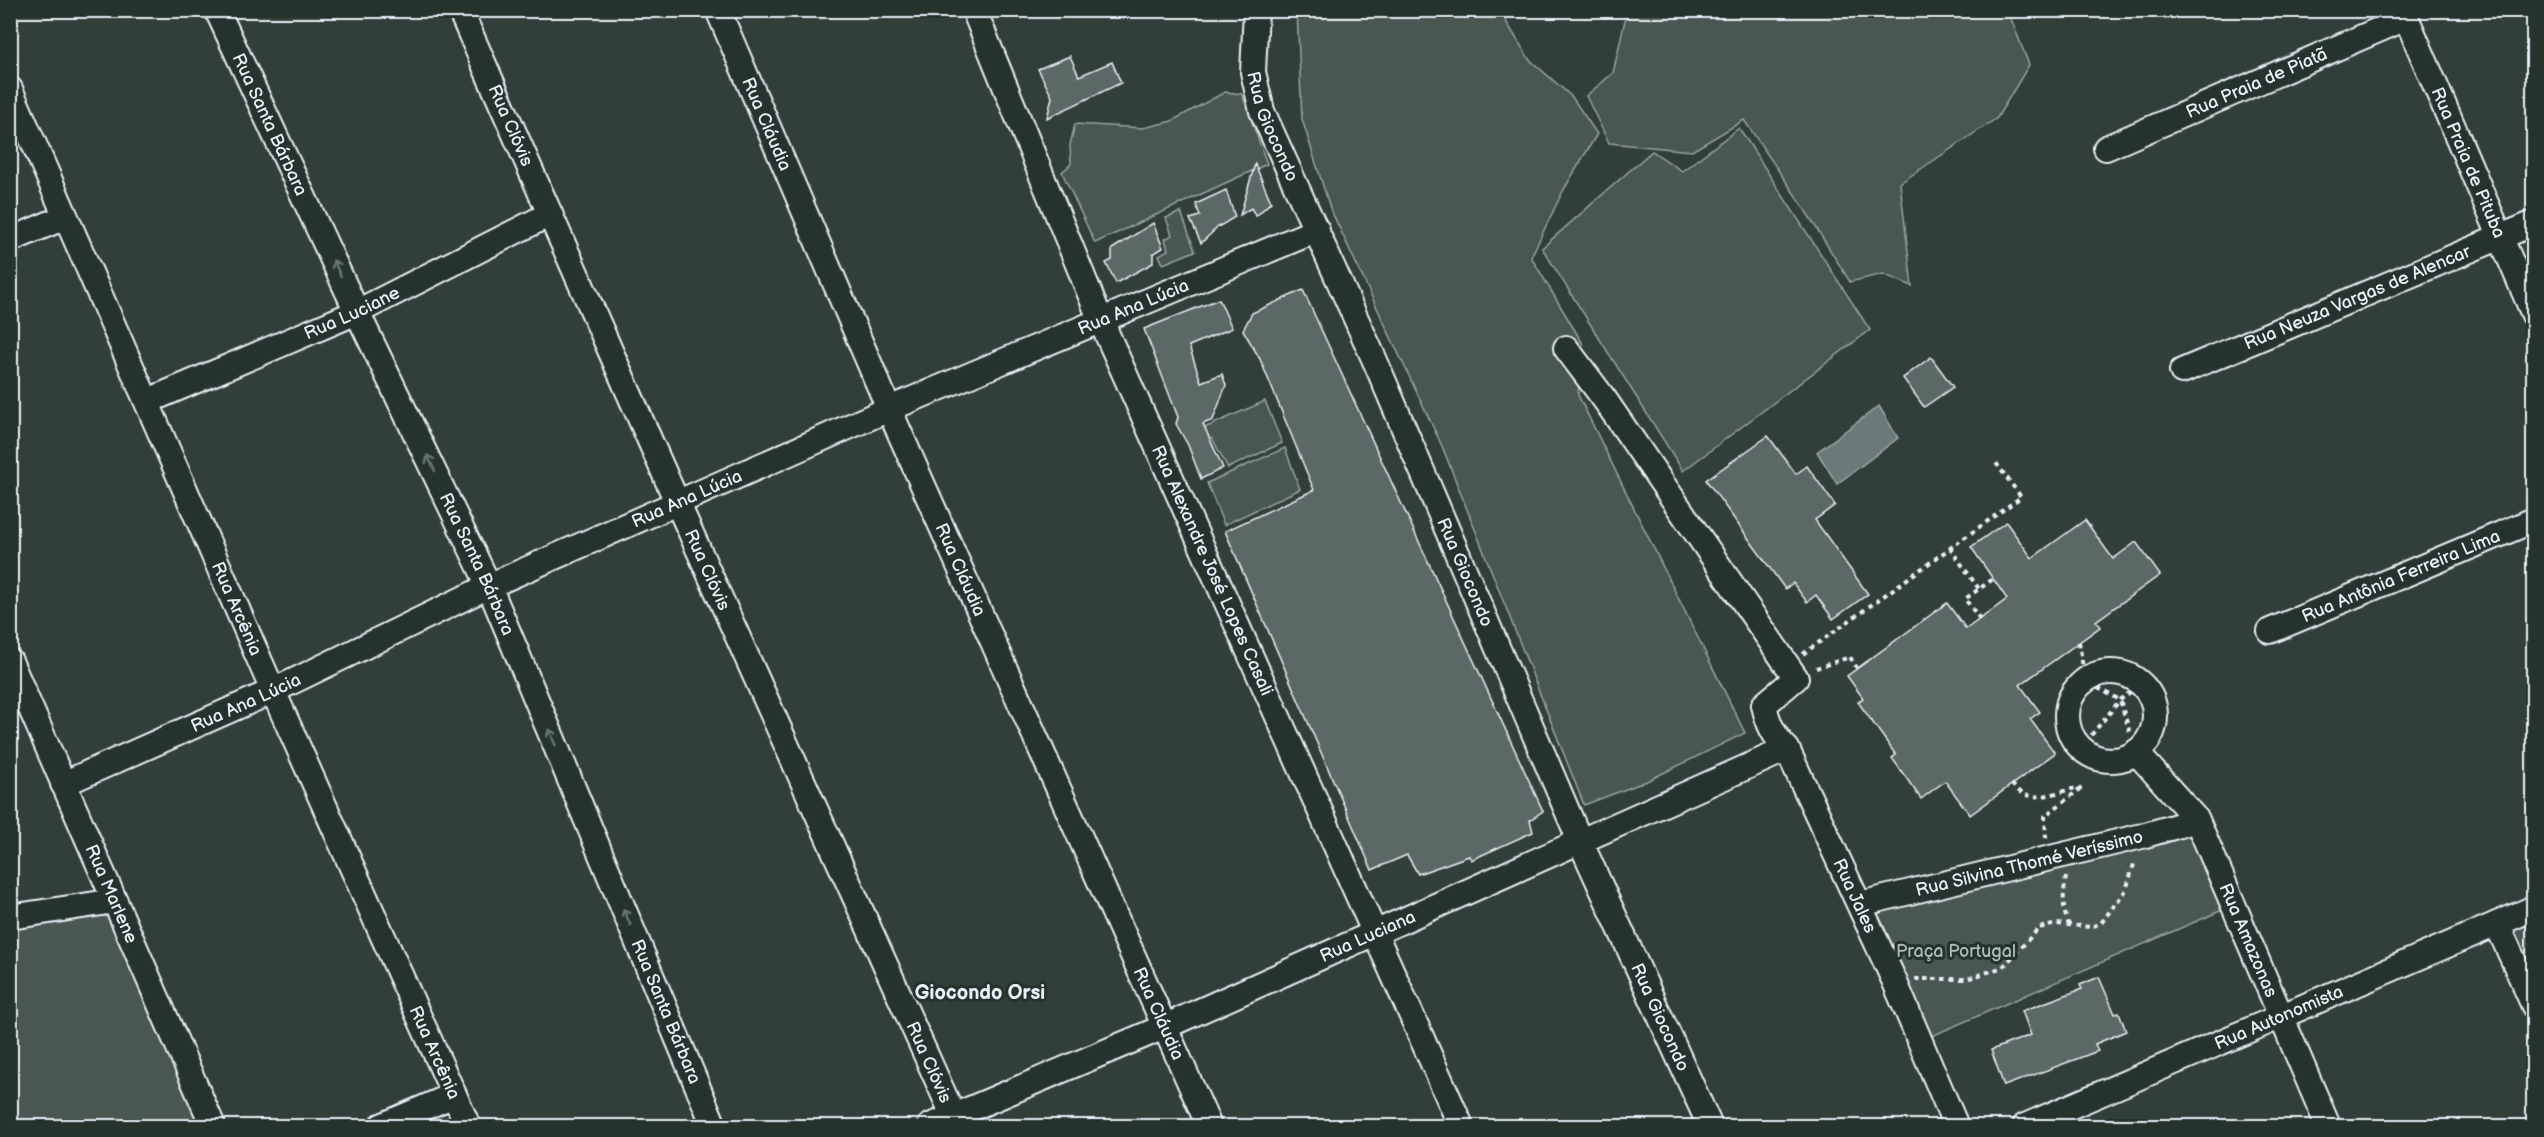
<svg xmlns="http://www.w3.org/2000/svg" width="2544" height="1137" font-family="'Balsamiq Sans',sans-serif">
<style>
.green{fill:#495651;stroke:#98a4a4;stroke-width:1.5}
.water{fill:#6d7978;stroke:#9ea9ab;stroke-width:1.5}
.building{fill:#5c6865;stroke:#e8f1f8;stroke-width:1.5}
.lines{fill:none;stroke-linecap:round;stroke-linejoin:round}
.minor-casing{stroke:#e8f1f8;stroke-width:28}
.path{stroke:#e8f1f8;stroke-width:4;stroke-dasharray:4.5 4.5;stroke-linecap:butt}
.minor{stroke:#26332d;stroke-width:24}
.oneway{stroke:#6a7674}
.labels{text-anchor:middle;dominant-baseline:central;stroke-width:6;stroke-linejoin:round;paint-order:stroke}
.street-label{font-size:18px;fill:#e8f1f8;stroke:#26332d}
.park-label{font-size:18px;fill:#b0bbbe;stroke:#26332d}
.neighbourhood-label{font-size:20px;font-weight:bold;fill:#e8f1f8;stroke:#26332d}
</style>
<rect width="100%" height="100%" fill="#323e39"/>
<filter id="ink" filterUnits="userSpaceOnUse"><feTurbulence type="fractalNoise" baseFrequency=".0167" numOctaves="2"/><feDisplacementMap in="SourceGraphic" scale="12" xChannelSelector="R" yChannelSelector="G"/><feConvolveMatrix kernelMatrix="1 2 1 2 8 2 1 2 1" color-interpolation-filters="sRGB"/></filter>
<g filter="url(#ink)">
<g class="green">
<path d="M1297,11H1513L1502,15L1529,59L1572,97L1597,134L1563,191L1531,257L1583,344L1578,395L1745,733L1647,781L1584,805L1442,446L1330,208L1302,119Z"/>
<path d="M1627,11H2008L2029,65L1997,118L1900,183L1912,286L1883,274L1850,282L1802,205L1744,120L1692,151L1609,143L1586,96L1613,73Z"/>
<path d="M1225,92L1242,94L1267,164L1095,243L1062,172L1071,164L1070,145L1075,124L1143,128L1172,121Z"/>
<path d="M1739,128L1870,330L1683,471L1542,248L1652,151L1682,171Z"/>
<path d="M1181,212L1195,251L1163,264L1159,255L1168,250L1165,239L1172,235L1166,218Z"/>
<path d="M1265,401L1282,443L1228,468L1212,438L1190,448L1184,437Z"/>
<path d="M1285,448L1300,489L1224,525L1207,483Z"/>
<path d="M2197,820L2234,905L1920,1041L1860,904Z"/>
<path d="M2533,908V1006L2497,924Z"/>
<path d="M110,915L200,1126H11L10,928Z"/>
</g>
<path class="water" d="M1879,406L1898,438L1837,484L1817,452Z"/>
<g class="building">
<path d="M1070,56L1079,76L1112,62L1121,83L1047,118L1052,97L1038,69Z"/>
<path d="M1255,164L1271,202L1256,216L1251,208L1240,215Z"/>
<path d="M1226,190L1235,217L1218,227L1201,243L1190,219L1200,216L1196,204Z"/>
<path d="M1153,223L1163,248L1153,254V263L1116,283L1106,263L1112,260V249Z"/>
<path d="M1303,290L1543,811L1530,820L1533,832L1471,860L1469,856L1418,874L1407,855L1372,870L1225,531L1314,490L1260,359L1243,330L1252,313Z"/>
<path d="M1219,299L1232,328L1189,346L1201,382L1222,374L1226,385L1213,420L1203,424L1223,468L1201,479L1188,445L1176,424L1178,417L1144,329Z"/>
<path d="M1931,357L1953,387L1924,407L1903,378Z"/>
<path d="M1768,436L1796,474L1807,466L1835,505L1815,520L1868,594L1833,619L1816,595L1807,602L1793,583L1785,589L1706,480Z"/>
<path d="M2085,520L2113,559L2136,542L2160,575L2096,621L2100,627L2020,685L2040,712L2030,719L2055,753L1970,815L1945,781L1921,799L1892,758L1896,755L1858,702L1863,698L1847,676L1947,603L1966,629L2007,599L1971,547L2006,522L2032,558Z"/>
<path d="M2099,977L2115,1014L2119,1012L2126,1031L2095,1044L2098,1051L2004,1086L1991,1050L2031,1035L2022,1011L2082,989L2080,985Z"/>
</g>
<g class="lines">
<defs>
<g id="minor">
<path id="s1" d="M217,10L357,312L489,586L714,1126"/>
<path id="s2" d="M460,10L677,502L958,1126"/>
<path id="s3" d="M718,10L889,409L1209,1126"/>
<path id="s4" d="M974,10L1101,321L1461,1126"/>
<path id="s5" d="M1256,10L1253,72L1262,111L1376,363L1580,841L1710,1126"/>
<path id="s6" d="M2403,10L2534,315"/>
<path id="s7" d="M10,89L273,691L468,1126"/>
<path id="s8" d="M2106,148L2406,18"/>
<path d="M10,240L65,217"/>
<path d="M1566,348L1605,400L1796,678L1764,705C1768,724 1774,736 1787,749"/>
<path id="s9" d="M2182,371L2534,223"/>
<path id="s10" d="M148,401L357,312L550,214"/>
<path id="s11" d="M2270,631L2534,520"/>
<path id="s12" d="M10,661L213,1126"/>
<circle cx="2111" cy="716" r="44"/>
<path id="s13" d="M2136,752L2197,820L2328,1126"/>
<path id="s14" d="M63,784L273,691L489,586L889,409L1317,230"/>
<path id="s15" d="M1860,904L2142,836L2197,820"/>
<path d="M10,917L115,901"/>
<path d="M2497,924L2534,1006"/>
<path d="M381,1126L454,1095"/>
<path id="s16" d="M930,1126L1164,1027L1787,749L1894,980L1956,1126"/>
<path id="s17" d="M2025,1126L2534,908"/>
</g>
</defs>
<use href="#minor" class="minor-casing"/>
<g class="path">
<path d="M1950,548L1979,589"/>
<path d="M1980,619L1965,599L1993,579"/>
<path d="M2079,642L2085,681L2120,700L2130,733"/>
<path d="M1803,654L2021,497L1996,463"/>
<path d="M1816,668L1850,657L1857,668"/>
<path d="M2080,749L2120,700L2141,684"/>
<path d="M2012,784C2028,806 2053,793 2076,788L2080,789L2045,816L2046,838"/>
<path d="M2066,877C2063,894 2062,910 2069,925"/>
<path d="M1915,979H1967L2003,967L2039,928L2057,924L2091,927L2101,923L2126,890L2135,861"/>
</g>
<use href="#minor" class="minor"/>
</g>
<defs><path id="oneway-shaft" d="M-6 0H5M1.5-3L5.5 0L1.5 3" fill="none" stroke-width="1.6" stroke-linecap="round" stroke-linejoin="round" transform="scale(1.5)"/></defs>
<g class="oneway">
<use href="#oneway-shaft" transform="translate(337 268) rotate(-115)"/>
<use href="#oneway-shaft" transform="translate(431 463) rotate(-116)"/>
<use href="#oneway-shaft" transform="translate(552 737) rotate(-113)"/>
<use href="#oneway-shaft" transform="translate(627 917) rotate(-113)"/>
</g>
</g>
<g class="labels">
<g class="street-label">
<text stroke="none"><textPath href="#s8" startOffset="164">Rua Praia de Piatã</textPath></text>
<text stroke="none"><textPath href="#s1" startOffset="126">Rua Santa Bárbara</textPath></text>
<text stroke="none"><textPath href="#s3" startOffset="124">Rua Cláudia</textPath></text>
<text stroke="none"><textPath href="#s2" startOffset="126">Rua Clóvis</textPath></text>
<text stroke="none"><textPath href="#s5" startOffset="120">Rua Giocondo</textPath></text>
<text stroke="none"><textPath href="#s6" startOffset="166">Rua Praia de Pituba</textPath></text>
<text stroke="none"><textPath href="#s9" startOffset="190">Rua Neuza Vargas de Alencar</textPath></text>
<text stroke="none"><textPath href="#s14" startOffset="1172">Rua Ana Lúcia</textPath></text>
<text stroke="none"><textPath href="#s10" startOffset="222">Rua Luciane</textPath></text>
<text stroke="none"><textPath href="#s14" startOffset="686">Rua Ana Lúcia</textPath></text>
<text stroke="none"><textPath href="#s1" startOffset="612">Rua Santa Bárbara</textPath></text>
<text stroke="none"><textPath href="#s2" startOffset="612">Rua Clóvis</textPath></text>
<text stroke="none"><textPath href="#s3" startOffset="610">Rua Cláudia</textPath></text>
<text stroke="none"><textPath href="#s4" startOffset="609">Rua Alexandre José Lopes Casali</textPath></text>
<text stroke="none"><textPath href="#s5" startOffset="606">Rua Giocondo</textPath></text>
<text stroke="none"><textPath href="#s11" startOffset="142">Rua Antônia Ferreira Lima</textPath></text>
<text stroke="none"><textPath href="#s7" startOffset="567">Rua Arcênia</textPath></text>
<text stroke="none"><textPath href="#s14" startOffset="200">Rua Ana Lúcia</textPath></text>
<text stroke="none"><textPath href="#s15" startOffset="174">Rua Silvina Thomé Veríssimo</textPath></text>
<text stroke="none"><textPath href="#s12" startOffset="254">Rua Marlene</textPath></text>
<text stroke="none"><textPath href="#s16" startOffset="1098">Rua Jales</textPath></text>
<text stroke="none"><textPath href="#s16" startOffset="477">Rua Luciana</textPath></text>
<text stroke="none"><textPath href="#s13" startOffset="222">Rua Amazonas</textPath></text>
<text stroke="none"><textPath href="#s1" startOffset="1098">Rua Santa Bárbara</textPath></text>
<text stroke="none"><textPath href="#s3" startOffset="1096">Rua Cláudia</textPath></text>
<text stroke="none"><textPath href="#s5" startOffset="1092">Rua Giocondo</textPath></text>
<text stroke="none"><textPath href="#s17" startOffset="276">Rua Autonomista</textPath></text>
<text stroke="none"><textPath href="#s7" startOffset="1053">Rua Arcênia</textPath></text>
<text stroke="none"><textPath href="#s2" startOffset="1152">Rua Clóvis</textPath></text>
</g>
<g class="park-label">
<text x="1956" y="951">Praça Portugal</text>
</g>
<g class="neighbourhood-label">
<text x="980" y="993">Giocondo Orsi</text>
</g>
</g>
<rect width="2544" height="1137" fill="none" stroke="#26332d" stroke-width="36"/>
<rect x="18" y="18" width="2508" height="1101" fill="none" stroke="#e8f1f8" stroke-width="2" filter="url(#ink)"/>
</svg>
